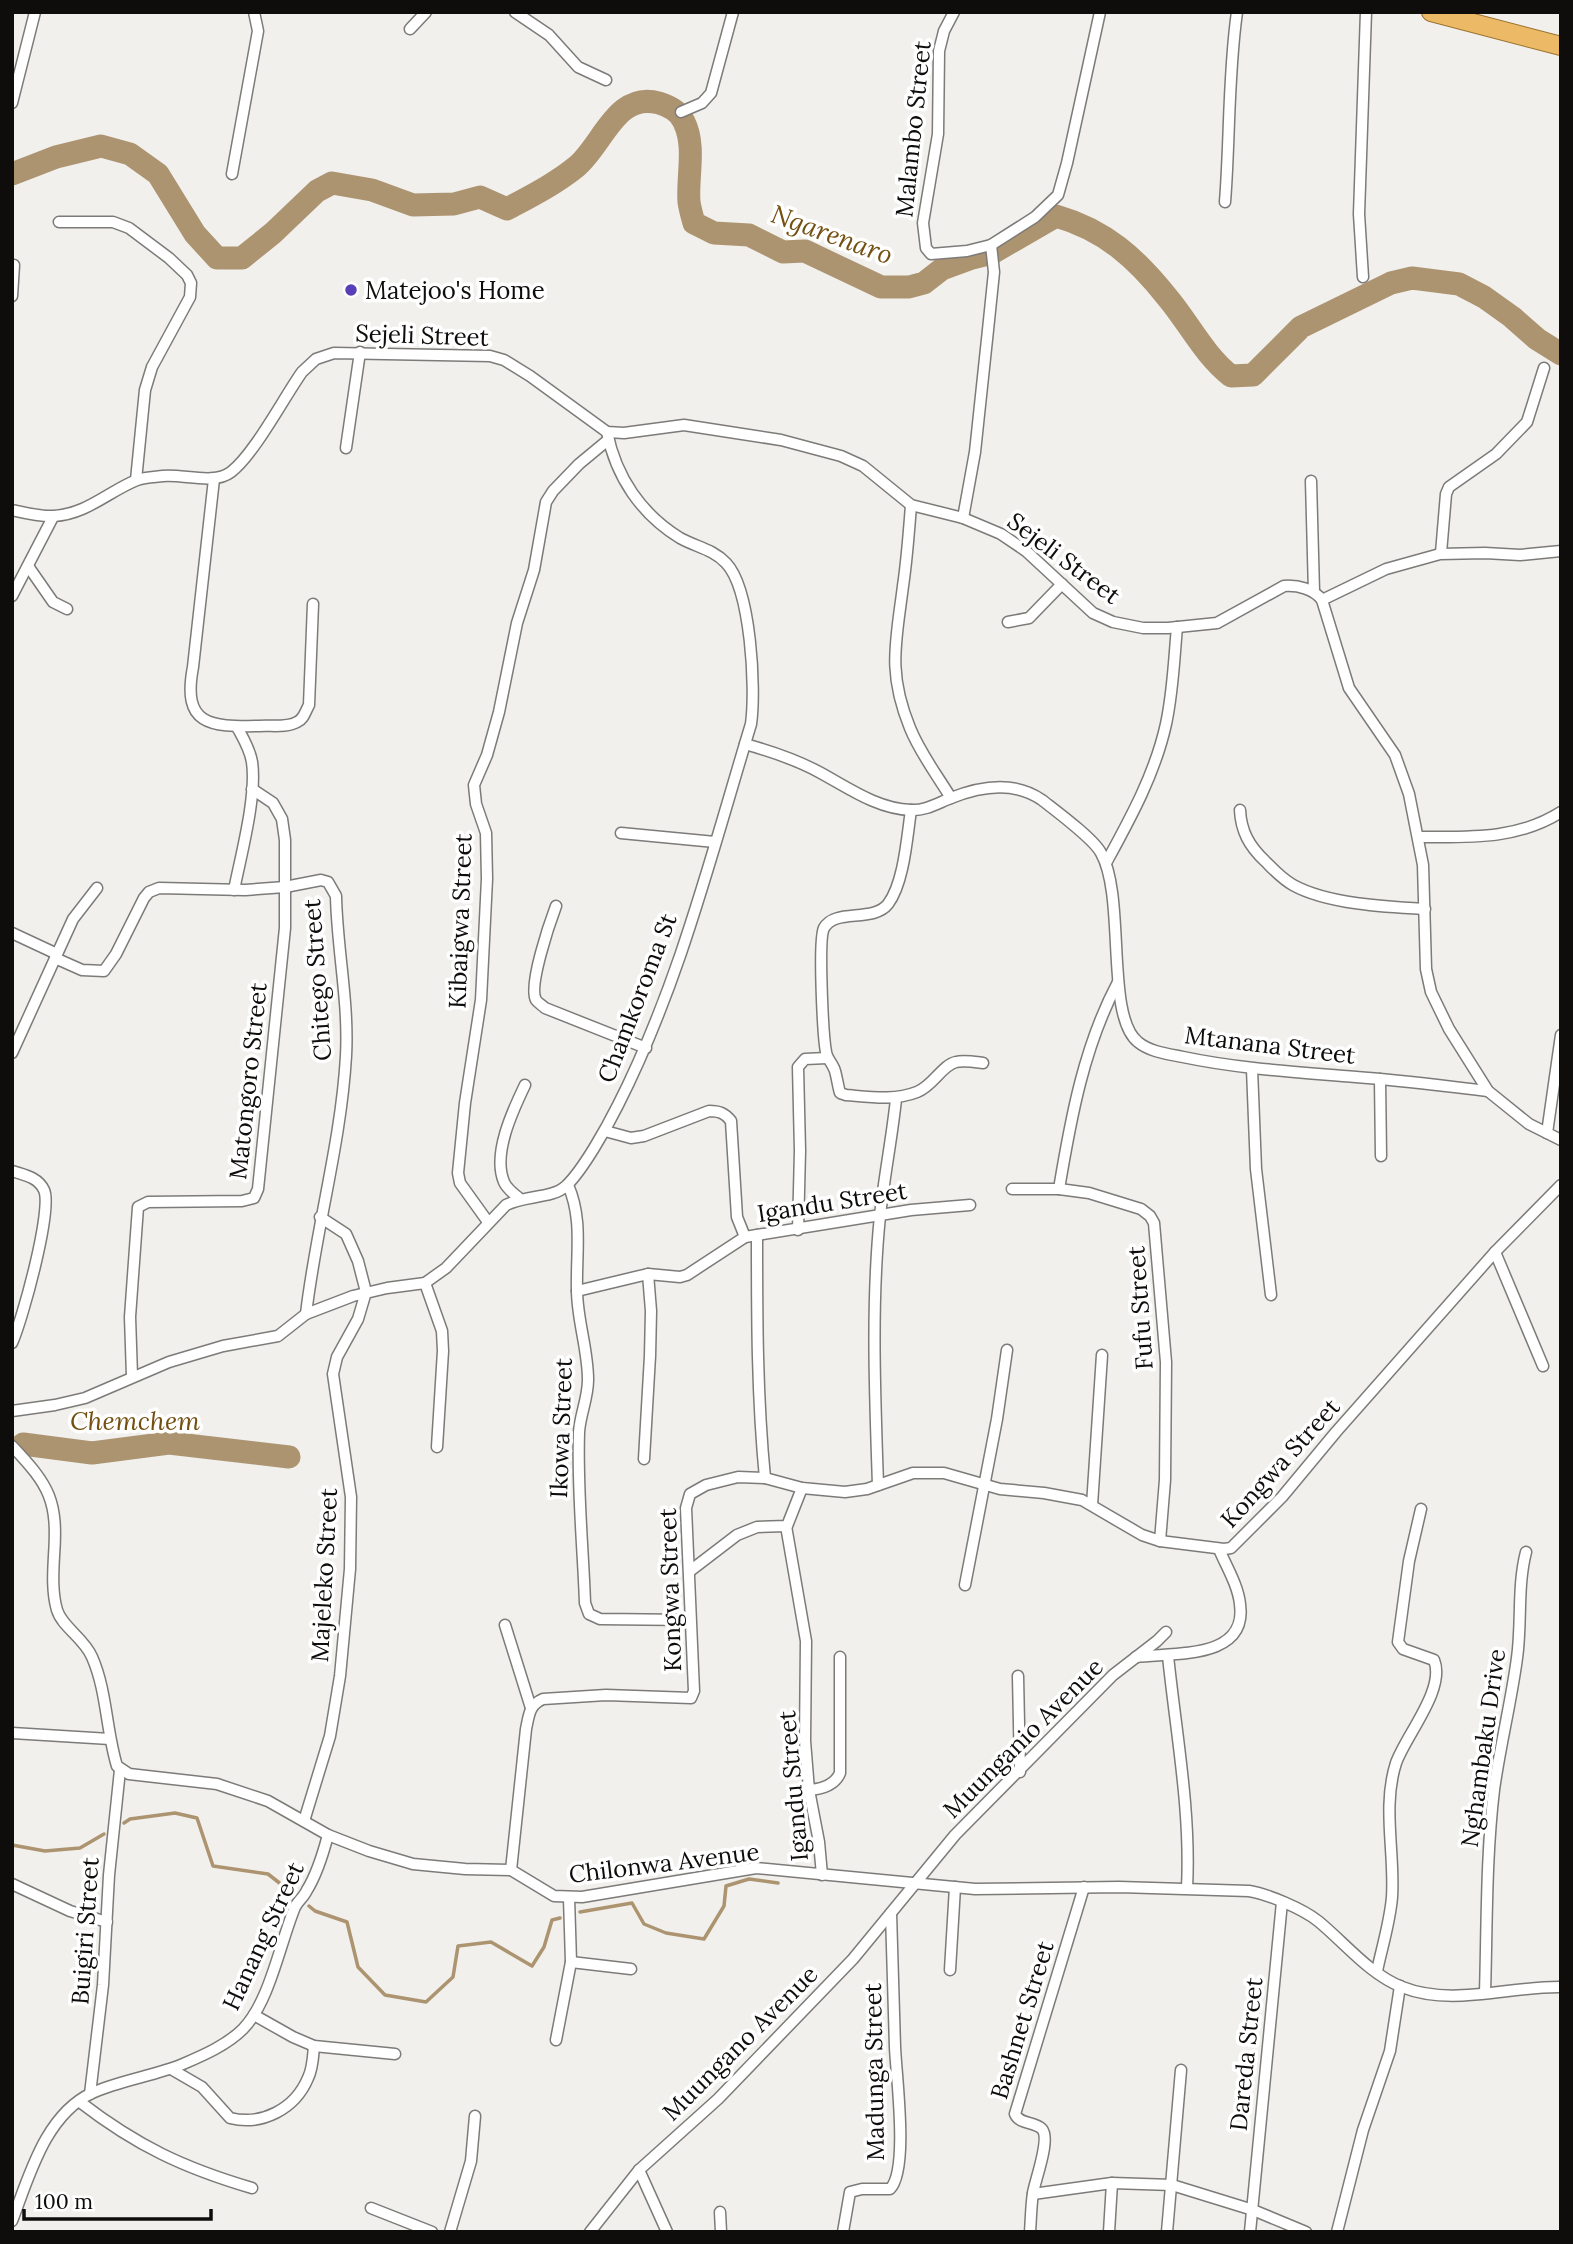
<svg xmlns="http://www.w3.org/2000/svg" width="1573" height="2244" font-family="Lora,serif">
<style>
.lines{fill:none;stroke-linecap:round;stroke-linejoin:round}
.stream{stroke:#ad9470;stroke-width:3.5}
.river{stroke:#ad9470;stroke-width:23}
.minor-casing{stroke:#7d7b79;stroke-width:13}
.trunk-casing{stroke:#9b722d;stroke-width:20}
.minor{stroke:#fff;stroke-width:10}
.trunk{stroke:#ecba66;stroke-width:18}
.poi-dot{fill:#593fb7;stroke:#fff;stroke-width:2.5}
.labels{text-anchor:middle;dominant-baseline:central;stroke-width:7;stroke-linejoin:round;paint-order:stroke}
.street-label{font-size:24px;fill:#0e0d0c;stroke:#fff}
.poi-label{font-size:24px;fill:#0e0d0c;stroke:#fff;text-anchor:start}
.water-label{font-size:26px;font-style:italic;fill:#735011;stroke:#fff}
</style>
<rect width="100%" height="100%" fill="#f1f0ed"/>
<g class="lines">
<g class="stream">
<path d="M124,1823L130,1819L175,1813L197,1818L213,1866L268,1874L291,1892"/>
<path d="M12,1845L45,1851L80,1848L104,1834"/>
<path d="M309,1906L315,1911L347,1922L358,1967L385,1995L426,2002L453,1977L458,1946L491,1942L532,1966L544,1947L552,1920L560,1918"/>
<path d="M580,1912L632,1903L644,1924L666,1933L704,1939L724,1906L726,1886L749,1879L778,1883"/>
</g>
<g class="river">
<path d="M12,174L56,157L101,146L130,154L158,174L195,234L217,258H242L273,233L317,191L332,183L372,190L413,205L454,204L480,197L507,209C531,196 555,184 576,167C603,145 616,91 659,103C669,106 680,112 684,122C696,146 687,177 689,202C690,209 692,216 694,223L714,233L749,235L783,252L805,251L881,287H909L924,283L942,269L972,258L992,253L1056,216C1105,230 1136,258 1167,297C1189,323 1204,355 1231,376L1253,375L1301,327L1391,283L1412,278L1459,284L1484,297L1512,317L1537,339L1561,354"/>
<path d="M23,1444L92,1453L169,1443L289,1457"/>
</g>
<defs>
<g id="minor">
<path d="M515,12L549,35L578,67L606,80"/>
<path d="M954,12L944,31L939,51L938,134L923,223L926,248L931,254L967,251L991,245L1035,217L1058,195L1067,163L1100,12"/>
<path d="M410,29L426,12"/>
<path d="M12,103L35,12"/>
<path d="M681,112L702,103L711,93L733,12"/>
<path d="M232,174L258,31L254,12"/>
<path d="M1225,202C1230,139 1228,75 1237,12"/>
<path d="M59,222H113L129,228L169,258L187,275L191,283L190,297L152,367L145,390L136,480"/>
<path d="M1363,277L1359,214L1366,12"/>
<path d="M12,296L14,265"/>
<path d="M346,448L360,352"/>
<path d="M214,479L193,667C182,725 209,727 259,726C270,725 287,728 297,722C304,719 305,712 309,705L313,604"/>
<path d="M1311,481L1314,592"/>
<path d="M911,505C909,532 907,559 903,586C896,642 887,672 910,728C920,753 937,775 951,798"/>
<path d="M12,510C25,513 41,517 54,516C87,514 109,491 137,480C145,477 155,477 163,476C184,474 214,485 231,472C255,453 283,399 302,372L316,359L334,353L490,356L504,360L530,376L607,432L624,433L684,425L781,440L841,456L863,466L911,505L963,518L1001,534L1026,551L1093,613L1113,622L1143,628H1168L1217,623L1284,586C1298,585 1314,589 1322,600L1349,688L1395,755L1409,794L1423,865L1426,969L1431,992L1449,1029L1488,1091L1529,1124L1561,1140"/>
<path d="M963,518L975,452L988,330L994,272L991,245"/>
<path d="M1441,553L1446,494L1449,487L1496,454L1527,422L1544,368"/>
<path d="M28,566L53,602L67,609"/>
<path d="M12,596L53,517"/>
<path d="M1322,600L1386,569L1440,554L1485,553L1520,555L1561,551"/>
<path d="M1008,622L1029,618L1062,584"/>
<path d="M745,744C770,751 795,759 819,772C847,787 877,809 911,810C925,811 938,803 951,798C981,786 1015,781 1042,800C1056,811 1094,839 1101,853C1126,897 1105,1016 1138,1042C1150,1052 1168,1054 1183,1057C1240,1069 1298,1072 1356,1077C1400,1080 1444,1086 1488,1091"/>
<path d="M911,810C907,837 904,883 888,904C873,923 835,908 824,928C818,939 823,1036 826,1052C827,1059 833,1064 835,1071C837,1078 838,1086 840,1093L846,1095C870,1097 894,1101 917,1092C933,1086 942,1065 956,1062C964,1060 975,1062 983,1063"/>
<path d="M1240,810C1241,831 1249,846 1265,861C1274,870 1282,879 1293,885C1327,904 1387,907 1425,909"/>
<path d="M621,833L715,842"/>
<path d="M1419,837C1469,837 1517,840 1561,812"/>
<path d="M1106,863C1130,819 1155,774 1166,724C1173,692 1174,660 1177,627"/>
<path d="M234,890C241,855 257,796 252,762C250,749 243,738 237,727"/>
<path d="M556,906C550,922 528,986 536,1000C538,1003 542,1005 545,1008L646,1048"/>
<path d="M12,933L57,954"/>
<path d="M55,958L82,970L104,971L116,954L144,898L149,892L159,888L245,890L285,887L321,880L328,882L336,896C337,949 349,1002 346,1056C341,1143 316,1228 306,1314"/>
<path d="M12,1053L73,919L97,888"/>
<path d="M1252,1069L1256,1169L1271,1295"/>
<path d="M1380,1079L1381,1156"/>
<path d="M605,1131L631,1138L644,1136L709,1111C719,1111 725,1113 731,1121L737,1217L745,1237L911,1210L970,1205"/>
<path d="M1547,1133L1561,1035"/>
<path d="M12,1171C24,1175 38,1177 44,1190C53,1209 22,1321 12,1343"/>
<path d="M568,1185C583,1219 576,1253 577,1290C577,1320 588,1349 588,1380C588,1398 580,1415 579,1432C577,1489 583,1546 585,1603L589,1614L600,1619L690,1620"/>
<path d="M1012,1189H1059L1089,1193L1141,1209L1150,1216L1154,1223L1166,1362L1165,1480L1160,1541"/>
<path d="M1059,1189C1071,1117 1084,1046 1118,982"/>
<path d="M519,1198C513,1193 507,1189 504,1182C492,1154 513,1110 525,1085"/>
<path d="M488,1222L460,1183L458,1173L465,1103L481,1000L487,879L486,833L476,804L474,785L487,755L499,712L517,623L534,570L546,502L553,491L579,464L608,440"/>
<path d="M798,1230L800,1151L798,1067L805,1059L827,1058"/>
<path d="M757,1235C757,1317 757,1397 765,1478"/>
<path d="M1495,1252L1543,1366"/>
<path d="M425,1283L442,1331L443,1351L437,1447"/>
<path d="M577,1291L648,1274L680,1277L687,1275L745,1237"/>
<path d="M132,1376L130,1317L138,1207L148,1202L242,1201L254,1198L258,1189L285,928V840L282,819L273,803L252,789"/>
<path d="M12,1411L55,1405L85,1398L169,1362L223,1346L278,1336L306,1314L353,1296L387,1288L425,1283L446,1268L506,1205C525,1195 552,1199 566,1186C583,1170 607,1127 618,1105C679,985 712,852 751,724C756,689 751,589 726,563C713,549 696,547 680,538C641,514 616,477 607,432"/>
<path d="M12,1446C50,1486 58,1501 54,1556C53,1574 52,1593 57,1610C62,1627 84,1638 92,1657C107,1691 106,1730 117,1766L129,1774L217,1784L268,1801L328,1835L369,1851L413,1864L465,1869L511,1870L554,1896L582,1897L756,1868L975,1889L1119,1887L1249,1891C1268,1894 1303,1909 1318,1921C1344,1942 1369,1974 1402,1987C1452,2007 1509,1986 1561,1987"/>
<path d="M644,1459L650,1356L651,1311L648,1274"/>
<path d="M878,1485C875,1396 871,1304 880,1216C884,1177 892,1138 896,1099"/>
<path d="M1092,1505L1102,1355"/>
<path d="M786,1526L806,1641L805,1741L809,1790L819,1842L822,1875"/>
<path d="M690,1571L737,1535L757,1527L787,1526L802,1488"/>
<path d="M965,1585L997,1419L1007,1350"/>
<path d="M505,1625L531,1708"/>
<path d="M1168,1656C1176,1733 1191,1811 1187,1888"/>
<path d="M1136,1657C1171,1652 1248,1661 1240,1604C1238,1585 1226,1566 1219,1549"/>
<path d="M1018,1676L1020,1772"/>
<path d="M12,1733L110,1739"/>
<path d="M809,1790C822,1789 835,1785 840,1773V1657"/>
<path d="M304,1821L330,1736L340,1676L350,1569L351,1497L333,1374L337,1357L358,1319L366,1292L358,1261L346,1234L320,1217"/>
<path d="M511,1870L526,1729C529,1715 529,1705 543,1699L606,1695L691,1698L694,1691L686,1508L690,1494L706,1485L738,1477L765,1478L802,1488L845,1492L867,1489L913,1473H944L1000,1489L1044,1493L1082,1500L1142,1535L1160,1541L1224,1549L1231,1548L1282,1497L1336,1432L1495,1252L1561,1185"/>
<path d="M12,1884L70,1911L107,1922"/>
<path d="M571,1962L631,1969"/>
<path d="M950,1970L955,1887"/>
<path d="M1377,1971C1382,1947 1390,1922 1392,1897C1395,1854 1382,1806 1396,1763C1406,1735 1446,1689 1434,1660L1403,1649L1398,1642L1409,1561L1421,1509"/>
<path d="M1485,1993C1487,1926 1486,1857 1494,1790C1500,1746 1511,1703 1517,1658C1522,1623 1517,1587 1526,1552"/>
<path d="M254,2015L293,2037L314,2046L395,2054"/>
<path d="M556,2040L571,1962L569,1898"/>
<path d="M171,2069L202,2087L230,2118C262,2126 295,2109 308,2078C313,2068 313,2056 314,2046"/>
<path d="M90,2094L103,1985L109,1875L120,1770"/>
<path d="M80,2102C137,2146 184,2168 252,2188"/>
<path d="M639,2170L667,2232"/>
<path d="M1033,2194L1112,2183L1172,2185L1253,2210L1306,2232"/>
<path d="M371,2208L432,2232"/>
<path d="M720,2212L721,2232"/>
<path d="M12,2221C29,2177 45,2115 92,2093C121,2080 154,2076 183,2064C204,2055 227,2045 243,2029C270,2001 280,1943 295,1907C298,1901 304,1897 307,1890C317,1874 323,1854 328,1835"/>
<path d="M450,2232L471,2161L475,2116"/>
<path d="M590,2232L639,2170L718,2099L853,1959L955,1835L1113,1675L1157,1641L1166,1632"/>
<path d="M843,2232L850,2192L862,2189H890C909,2170 896,2075 895,2047C894,2002 892,1958 891,1913"/>
<path d="M1030,2232C1031,2219 1031,2206 1033,2193C1035,2180 1051,2139 1042,2129C1034,2121 1020,2125 1015,2114L1084,1887"/>
<path d="M1109,2232L1112,2183"/>
<path d="M1167,2232L1181,2070"/>
<path d="M1250,2232L1282,1902"/>
<path d="M1337,2232L1363,2130L1390,2051L1400,1986"/>
</g>
<path id="trunk" d="M1431,12L1561,46"/>
</defs>
<use href="#minor" class="minor-casing"/>
<use href="#trunk" class="trunk-casing"/>
<use href="#minor" class="minor"/>
<use href="#trunk" class="trunk"/>
</g>
<circle class="poi-dot" cx="351" cy="290" r="7"/>
<g class="labels">
<g class="street-label">
<text transform="translate(913 129) rotate(-84)">Malambo Street</text>
<text transform="translate(422 335) rotate(2)">Sejeli Street</text>
<text transform="translate(1064 558) rotate(37)">Sejeli Street</text>
<text transform="translate(460 921) rotate(-88)">Kibaigwa Street</text>
<text transform="translate(317 980) rotate(-94)">Chitego Street</text>
<text transform="translate(637 998) rotate(-69)">Chamkoroma St</text>
<text transform="translate(1270 1045) rotate(7)">Mtanana Street</text>
<text transform="translate(248 1081) rotate(-84)">Matongoro Street</text>
<text transform="translate(832 1202) rotate(-9)">Igandu Street</text>
<text transform="translate(1140 1308) rotate(-94)">Fufu Street</text>
<text transform="translate(561 1428) rotate(-88)">Ikowa Street</text>
<text transform="translate(1280 1463) rotate(-48)">Kongwa Street</text>
<text transform="translate(324 1575) rotate(-87)">Majeleko Street</text>
<text transform="translate(670 1590) rotate(-92)">Kongwa Street</text>
<text transform="translate(1023 1738) rotate(-45)">Muunganio Avenue</text>
<text transform="translate(1483 1748) rotate(-82)">Nghambaku Drive</text>
<text transform="translate(793 1786) rotate(-95)">Igandu Street</text>
<text transform="translate(664 1863) rotate(-7)">Chilonwa Avenue</text>
<text transform="translate(85 1931) rotate(-86)">Buigiri Street</text>
<text transform="translate(263 1936) rotate(-65)">Hanang Street</text>
<text transform="translate(1022 2020) rotate(-73)">Bashnet Street</text>
<text transform="translate(740 2043) rotate(-45)">Muungano Avenue</text>
<text transform="translate(1246 2054) rotate(-84)">Dareda Street</text>
<text transform="translate(874 2072) rotate(-91)">Madunga Street</text>
</g>
<g class="poi-label">
<text x="365" y="290">Matejoo's Home</text>
</g>
<g class="water-label">
<text transform="translate(832 234) rotate(20)">Ngarenaro</text>
<text x="135" y="1420">Chemchem</text>
</g>
</g>
<rect width="1573" height="2244" fill="none" stroke="#0e0d0c" stroke-width="28"/>
<path d="M24 2209v10h187v-10" fill="none" stroke="#0e0d0c" stroke-width="3.5"/>
<text x="35" y="2209" font-size="21" fill="#0e0d0c" stroke="#ffffff" stroke-width="5" paint-order="stroke">100 m</text>
</svg>
